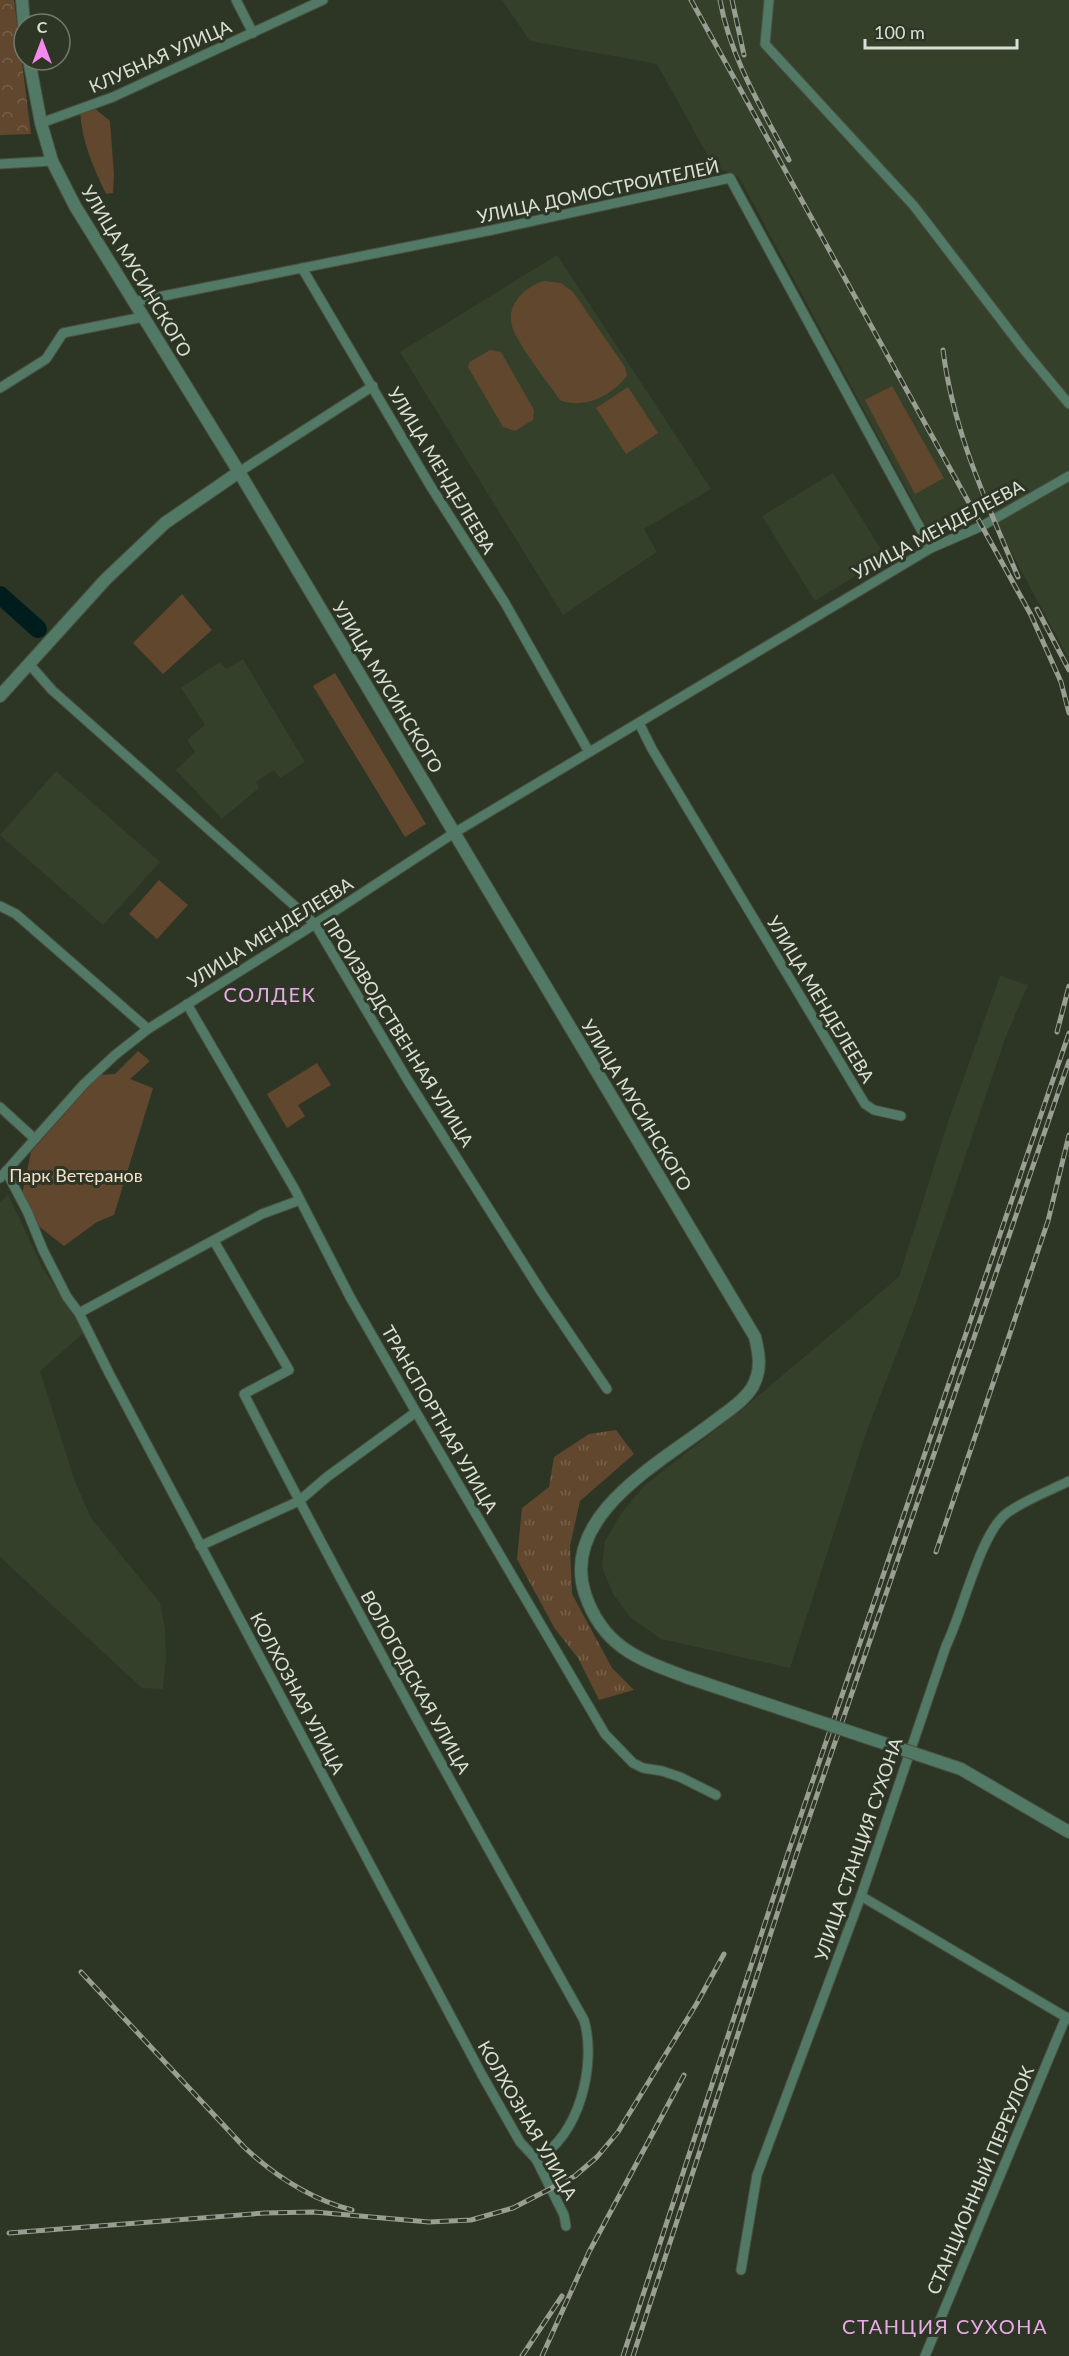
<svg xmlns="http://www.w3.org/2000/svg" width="1069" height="2356" font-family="Lato,sans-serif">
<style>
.built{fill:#35402a}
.grass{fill:url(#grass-tufts)}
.forest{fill:url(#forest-crowns)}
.green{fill:#61472d}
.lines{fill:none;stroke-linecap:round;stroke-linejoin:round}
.river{stroke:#001d1d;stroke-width:18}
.minor-casing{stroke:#495041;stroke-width:11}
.tertiary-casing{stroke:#495041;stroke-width:14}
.minor{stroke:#517965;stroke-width:9}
.tertiary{stroke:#517965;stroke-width:12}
.rail-casing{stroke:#989e92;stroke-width:5}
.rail{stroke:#2d3525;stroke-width:3;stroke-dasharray:9;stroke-linecap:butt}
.tertiary-bridge-casing{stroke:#495041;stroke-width:14;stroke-linecap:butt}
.tertiary-bridge{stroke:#517965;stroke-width:12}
.labels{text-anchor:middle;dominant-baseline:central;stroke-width:6;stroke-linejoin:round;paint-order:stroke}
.street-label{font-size:18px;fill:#dbe0d6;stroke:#2d3525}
.park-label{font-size:18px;fill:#f6e0cb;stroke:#2d3525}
.neighbourhood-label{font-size:20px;letter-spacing:1.5px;fill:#e7ace3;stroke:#2d3525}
</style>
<defs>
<pattern id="grass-tufts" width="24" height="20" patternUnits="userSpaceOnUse" patternTransform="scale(1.5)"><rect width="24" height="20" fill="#61472d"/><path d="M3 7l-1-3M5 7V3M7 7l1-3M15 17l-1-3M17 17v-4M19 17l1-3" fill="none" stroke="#77614b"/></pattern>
<pattern id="forest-crowns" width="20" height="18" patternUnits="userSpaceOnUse" patternTransform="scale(1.5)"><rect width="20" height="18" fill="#61472d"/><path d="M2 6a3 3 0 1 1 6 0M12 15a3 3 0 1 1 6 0" fill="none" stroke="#77614b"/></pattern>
</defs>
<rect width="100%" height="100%" fill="#2d3525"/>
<g class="built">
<path d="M502,0H1069V659L984,502L930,533L739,177L714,167L657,64L530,41Z"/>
<path d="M557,255L711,489L644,529L657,552L563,615L400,352Z"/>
<path d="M833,473L886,557L815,601L762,516Z"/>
<path d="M243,659L305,762L280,778L274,770L256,782L259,788L222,819L176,770L195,752L187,740L205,725L181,688L220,662L226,669Z"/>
<path d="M56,771L160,862L103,925L0,835Z"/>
<path d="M1000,976L1028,985L1006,1036L913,1311L866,1433L790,1668L661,1639L631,1618L613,1594L602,1567L605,1541L622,1512L645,1485L751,1402L899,1277L947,1125Z"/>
<path d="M8,1194L43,1269L86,1331L40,1371L74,1479L91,1518L160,1603L165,1628L166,1657L163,1689L142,1688L0,1557V1203Z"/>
</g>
<path class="grass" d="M616,1430L634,1454L580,1501L570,1546L572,1594L612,1668L634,1690L599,1700L578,1658L555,1629L517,1559L522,1508L549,1487L554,1457L589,1434Z"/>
<path class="forest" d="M0,0H14L31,134L0,135Z"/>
<g class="green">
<path d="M93,107L110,121L114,175L113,193L106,194C93,167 82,142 80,112Z"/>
<path d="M544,281L561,283L573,292L625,367L627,375C614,395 583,410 560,400C549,384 516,342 512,326C506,304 525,287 544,281Z"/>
<path d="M490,350L501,352L534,410L533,420L515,431L503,427L468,367L470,362Z"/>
<path d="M892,386L944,478L915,494L865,400Z"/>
<path d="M628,387L658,433L626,454L596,408Z"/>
<path d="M182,594L212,630L163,674L133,643Z"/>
<path d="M335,673L426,824L405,837L313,686Z"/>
<path d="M159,880L188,905L157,939L129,914Z"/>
<path d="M138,1051L150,1061L130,1079L153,1088L114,1215L97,1222L64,1246L32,1221L21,1199L31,1152L99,1075L115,1074Z"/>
<path d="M317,1063L331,1085L298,1105L305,1116L287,1128L267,1094Z"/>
</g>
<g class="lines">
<path class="river" d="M0,595L38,629"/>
<defs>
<g id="minor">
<path d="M236,0L253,33"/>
<path d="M769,0L765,44L914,206L1025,351L1069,404"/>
<path d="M41,123L113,97L323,0"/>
<path d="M0,164L52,161"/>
<path d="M302,268L431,487L505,603L589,752"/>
<path d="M133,302L492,230L730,178L931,548"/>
<path d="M0,388L46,359L63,333L143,317"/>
<path d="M239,472L373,386"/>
<path d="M30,665L52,690L315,924L407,1079L542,1293L607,1389"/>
<path d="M639,723L652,749L865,1104L874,1110L901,1116"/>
<path d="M0,906L16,914L148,1029"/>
<path d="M187,1004L294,1188L350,1297L416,1412L605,1734L633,1763L643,1768L662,1771L680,1777L716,1795"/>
<path d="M0,1107L35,1139"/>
<path d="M6,1171L28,1213L43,1250L67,1297L79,1313L109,1373L482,2075L520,2142L536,2159L564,2215L566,2226"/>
<path d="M0,1178L84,1084L115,1055L148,1029L315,924L454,833L931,548L982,526L1069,476"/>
<path d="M214,1241L289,1370L244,1394C352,1605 468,1813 584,2020C597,2064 579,2138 536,2159"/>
<path d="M79,1313L262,1214L300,1200"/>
<path d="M200,1546L299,1501L327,1477L416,1412"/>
<path d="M861,1896L1069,2019"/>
<path d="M741,2270L757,2175L861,1896L946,1646C963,1612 980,1533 1007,1513C1025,1500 1049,1491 1069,1481"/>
<path d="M925,2356L1066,2017"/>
</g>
<g id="tertiary">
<path d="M22,0L24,24"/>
<path d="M29,60L41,123L52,161L75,206L239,472L755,1337C759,1354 762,1369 753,1386C745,1400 729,1410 716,1420C665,1460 559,1514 585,1594C603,1647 638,1659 686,1677"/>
<path d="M0,696L106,579L165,523L239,472"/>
<path d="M961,1769L1069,1832"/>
</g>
</defs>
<use href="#minor" class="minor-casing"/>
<use href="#tertiary" class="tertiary-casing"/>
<use href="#minor" class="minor"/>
<use href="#tertiary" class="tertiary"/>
<defs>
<g id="rail">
<path d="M691,0L1031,615L1061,682L1069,713"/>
<path d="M720,0C730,57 762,109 789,160"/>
<path d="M732,0L744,55"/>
<path d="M943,350C953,431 987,503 1018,577"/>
<path d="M1037,609L1069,670"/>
<path d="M1057,1032L1069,986"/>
<path d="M936,1552L1048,1221L1069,1135"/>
<path d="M81,1972L244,2147C275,2176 310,2199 352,2210"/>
<path d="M9,2233L265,2213L314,2212L429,2222L471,2220L513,2208L575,2176L597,2157L618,2132L697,2003L724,1954"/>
<path d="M522,2356L562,2296"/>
<path d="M542,2356L589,2252L684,2075"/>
<path d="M623,2356L788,1853L1069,1033"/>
<path d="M633,2356L796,1856L1069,1061"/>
</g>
</defs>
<use href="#rail" class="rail-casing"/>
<use href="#rail" class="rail"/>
<defs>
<path id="tertiary-bridge" d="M686,1677L961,1769"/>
</defs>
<use href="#tertiary-bridge" class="tertiary-bridge-casing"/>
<use href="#tertiary-bridge" class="tertiary-bridge"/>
</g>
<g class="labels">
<g class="street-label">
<text transform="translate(160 56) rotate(-24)">КЛУБНАЯ УЛИЦА</text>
<text transform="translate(598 191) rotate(-12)">УЛИЦА ДОМОСТРОИТЕЛЕЙ</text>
<text transform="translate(137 271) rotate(59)">УЛИЦА МУСИНСКОГО</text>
<text transform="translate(442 470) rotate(59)">УЛИЦА МЕНДЕЛЕЕВА</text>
<text transform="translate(938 529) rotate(-28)">УЛИЦА МЕНДЕЛЕЕВА</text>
<text transform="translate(388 687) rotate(59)">УЛИЦА МУСИНСКОГО</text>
<text transform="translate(270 932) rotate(-32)">УЛИЦА МЕНДЕЛЕЕВА</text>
<text transform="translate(821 999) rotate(59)">УЛИЦА МЕНДЕЛЕЕВА</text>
<text transform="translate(399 1032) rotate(58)">ПРОИЗВОДСТВЕННАЯ УЛИЦА</text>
<text transform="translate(637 1105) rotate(59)">УЛИЦА МУСИНСКОГО</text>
<text transform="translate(440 1419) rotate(60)">ТРАНСПОРТНАЯ УЛИЦА</text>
<text transform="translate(416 1682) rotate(61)">ВОЛОГОДСКАЯ УЛИЦА</text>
<text transform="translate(298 1693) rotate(62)">КОЛХОЗНАЯ УЛИЦА</text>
<text transform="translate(858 1849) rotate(-71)">УЛИЦА СТАНЦИЯ СУХОНА</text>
<text transform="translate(528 2120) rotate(60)">КОЛХОЗНАЯ УЛИЦА</text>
<text transform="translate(980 2180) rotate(-67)">СТАНЦИОННЫЙ ПЕРЕУЛОК</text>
</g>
<g class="park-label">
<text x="76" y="1175">Парк Ветеранов</text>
</g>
<g class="neighbourhood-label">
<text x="270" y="994">СОЛДЕК</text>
<text x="945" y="2326">СТАНЦИЯ СУХОНА</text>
</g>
</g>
<g transform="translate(42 42)"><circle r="28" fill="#2d3525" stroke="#73796c" stroke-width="1.5"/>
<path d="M0-4.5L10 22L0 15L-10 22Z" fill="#f489f0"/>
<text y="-9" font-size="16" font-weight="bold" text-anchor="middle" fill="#dbe0d6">С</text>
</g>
<path d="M865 39v9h152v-9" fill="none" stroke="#dbe0d6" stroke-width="3"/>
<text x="874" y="39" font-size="18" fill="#dbe0d6" stroke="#2d3525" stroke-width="4.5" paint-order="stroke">100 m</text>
</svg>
